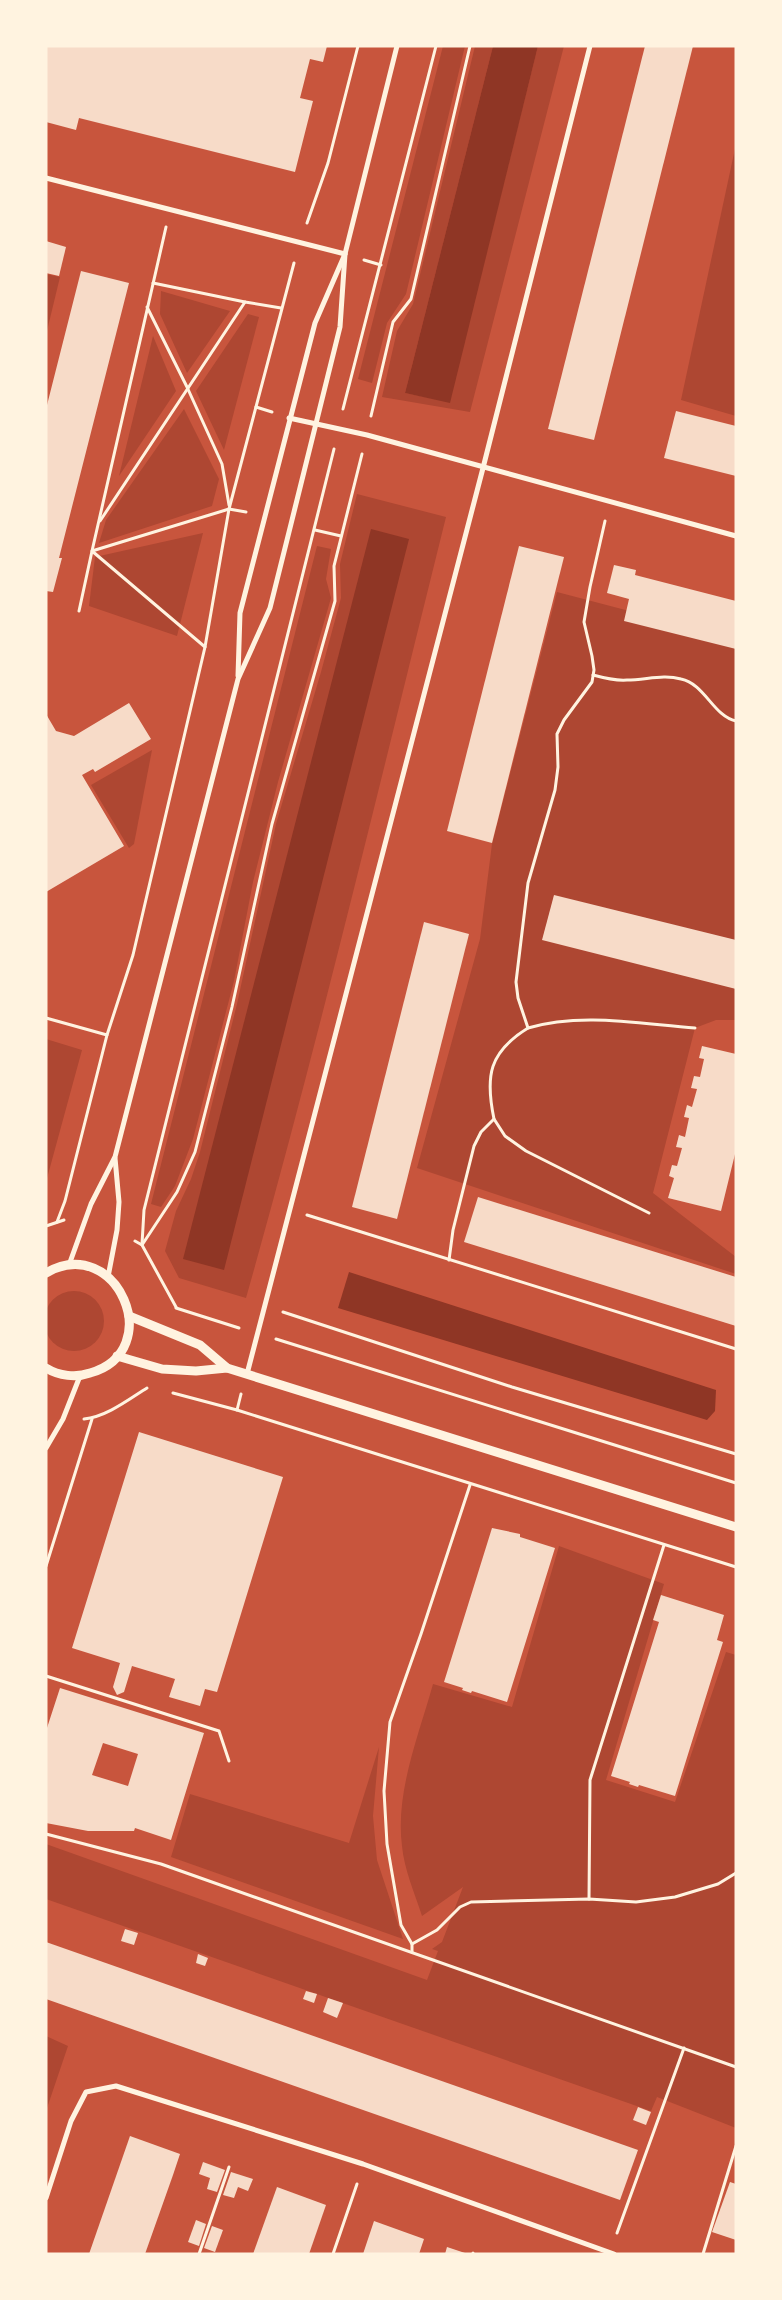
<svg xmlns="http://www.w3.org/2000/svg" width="782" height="2300" font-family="Quicksand,sans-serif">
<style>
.green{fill:#ae4732}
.water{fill:#8f3625}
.building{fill:#f7dbc8;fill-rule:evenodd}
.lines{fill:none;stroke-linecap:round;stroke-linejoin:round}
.path{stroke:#fff3e0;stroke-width:3}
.minor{stroke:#fff3e0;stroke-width:5}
.tertiary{stroke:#fff3e0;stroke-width:9}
</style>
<rect width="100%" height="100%" fill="#c8553d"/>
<g class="green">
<path d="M443,46H465L406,294L387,323L372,383L358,379Z"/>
<path d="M475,46H493L405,393L449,402L538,46H564L470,412L382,397L397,331L413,304Z"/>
<path d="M736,144V416L681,400Z"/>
<path d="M46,274L60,277L46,335Z"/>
<path d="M161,291L230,311L187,373L160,314Z"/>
<path d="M248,314L259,317L224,450L196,391Z"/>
<path d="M153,336L176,391L119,476Z"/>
<path d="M184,409L219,479L212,506L99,543L106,520Z"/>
<path d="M357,494L446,517C381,778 319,1040 246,1298L179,1278L165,1251L176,1211L191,1179L200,1152L237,1004L276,824L321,672L341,598L340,564Z"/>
<path d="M203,533L177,636L89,606L95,557Z"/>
<path d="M317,546L331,549L326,579L331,598L278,782L253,882L234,981L193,1139L175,1186L161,1207L151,1204Z"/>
<path d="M557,592L736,639V1020H716L695,1028L653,1193L736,1257V1274L417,1168L480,939L492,844Z"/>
<path d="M152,750L134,844L129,848L91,785Z"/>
<path d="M46,1039L82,1050L46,1182Z"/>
<circle cx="74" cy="1321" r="30"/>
<path d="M559,1546L664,1584L606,1780L675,1802L726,1652L736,1655V2128L657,2097L651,2111L46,1899V1844L427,1980L438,1951L432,1949L442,1942L463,1887L422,1916C415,1894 404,1869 402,1846C395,1792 419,1735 433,1684L512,1707Z"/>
<path d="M379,1747L373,1816L377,1860L403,1939L171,1857L190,1794L349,1843Z"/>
<path d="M46,2036L68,2046L46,2111Z"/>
</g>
<g class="water">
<path d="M493,46H538L450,403L405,393Z"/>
<path d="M371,529L409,539L224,1270L183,1259Z"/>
<path d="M349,1272L716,1390L715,1411L707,1420L338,1308Z"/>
</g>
<g class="building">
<path d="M46,46H327L323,62L310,59L300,98L313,101L295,172L79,118L76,130L46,122Z"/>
<path d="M645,46H693L594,440L548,429Z"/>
<path d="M46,241L66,247L59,276L46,273Z"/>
<path d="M81,271L129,283L59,558H62L53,592L46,591V409Z"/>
<path d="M676,411L736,426V476L664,458Z"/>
<path d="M519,546L564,557L492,843L447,831Z"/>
<path d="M614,565L636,570L635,575L736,601V649L624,621L629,599L607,593Z"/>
<path d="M129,703L151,739L95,772L93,769L82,775L124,846L46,892V714L56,731L74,736Z"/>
<path d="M554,895L736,940V989L542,940Z"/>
<path d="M424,922L469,934L397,1219L352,1207Z"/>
<path d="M702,1046L736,1054V1150L721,1211L668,1198L674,1178L669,1176L672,1165L677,1166L682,1148L676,1147L679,1135L685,1137L689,1118L684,1117L687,1105L692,1107L697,1089L691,1088L694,1076L700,1077L704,1059L699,1058Z"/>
<path d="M478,1197L736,1277V1326L464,1242Z"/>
<path d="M139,1432L283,1477L217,1692L205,1689L200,1706L169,1697L175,1679L132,1666L124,1692L117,1695L113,1687L120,1663L72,1648Z"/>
<path d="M492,1528L520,1534V1537L555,1548L507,1702L472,1691L471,1693L462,1690L463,1688L444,1682Z"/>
<path d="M661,1595L724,1615L717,1640L723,1642L675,1796L639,1785L638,1787L629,1784L630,1782L611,1776L659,1622L653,1620Z"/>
<path d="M60,1688L204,1733L171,1840L135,1828L134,1831H88L46,1823V1731ZM103,1743L138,1754L128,1786L92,1775Z"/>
<path d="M125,1929L138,1933L134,1945L121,1941Z"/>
<path d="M46,1942L638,2150L620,2200L46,1999Z"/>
<path d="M198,1954L208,1958L205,1966L196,1963Z"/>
<path d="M306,1991L317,1994L314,2003L303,1999Z"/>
<path d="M328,1998L343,2003L337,2018L323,2012Z"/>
<path d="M638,2107L651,2112L646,2125L633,2120Z"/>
<path d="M130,2136L180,2154L173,2175L145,2254H89Z"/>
<path d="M203,2162L225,2170L217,2192L207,2189L210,2178L199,2174Z"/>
<path d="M231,2172L253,2179L248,2191L238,2187L234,2198L223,2195Z"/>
<path d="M730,2182L736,2184V2240L712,2232Z"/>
<path d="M277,2187L326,2205L309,2254H253Z"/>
<path d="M196,2220L206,2224L199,2246L188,2242Z"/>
<path d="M374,2221L424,2239L419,2254H363Z"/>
<path d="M212,2226L223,2230L215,2252L204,2248Z"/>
<path d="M447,2247L465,2253V2254H445Z"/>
</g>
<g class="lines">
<g class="path">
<path d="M307,223L328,163L358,46"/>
<path d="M166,227L92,551L205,647"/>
<path d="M364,260L381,265"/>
<path d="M153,283L245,302"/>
<path d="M147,307L187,387L222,464L229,505"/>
<path d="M256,407L272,412"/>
<path d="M343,409L436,46"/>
<path d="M371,416L393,322L411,299L470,46"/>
<path d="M100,521L245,302L281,308"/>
<path d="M315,530L341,536"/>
<path d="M79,611L92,551L229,509L246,512"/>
<path d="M593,675C604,678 616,681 627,680C646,680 663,674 681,679C705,684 713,716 736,721"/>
<path d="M46,1018L107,1035"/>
<path d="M528,1028C581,1012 641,1024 695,1028"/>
<path d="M494,1119L505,1136L526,1151L649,1213"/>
<path d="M307,1215L736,1349"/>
<path d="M57,1222L65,1201L107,1035L133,955L205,647L229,509L294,263"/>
<path d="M46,1226L64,1220"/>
<path d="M135,1241L142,1245L176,1307"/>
<path d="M142,1244L144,1210L334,449"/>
<path d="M142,1245L177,1192L195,1152L232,1007L272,824L335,601L334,566L362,454"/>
<path d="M449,1260L453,1230L474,1146L481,1132L494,1119C485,1076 489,1052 528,1028L518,998L516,982L528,883L555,790L558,767L557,734L564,720L592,682L594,670L592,656L584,622L590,587L605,521"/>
<path d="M176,1308L239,1328"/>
<path d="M283,1312L512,1387L736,1454"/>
<path d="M276,1339L736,1483"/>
<path d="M173,1393L237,1410L736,1567"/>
<path d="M237,1410L241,1394"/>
<path d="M84,1419C106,1417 128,1400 147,1388"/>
<path d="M46,1566L92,1419"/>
<path d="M46,1676L219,1731L229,1761"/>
<path d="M46,1834L161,1864L736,2067"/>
<path d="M589,1899L590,1780L664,1545"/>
<path d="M412,1944L437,1930L460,1907L471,1902L589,1899L636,1902L675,1897L718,1884L736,1873"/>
<path d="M412,1952V1944L401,1925L387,1844L384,1791L390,1722L421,1634L470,1485"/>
<path d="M617,2233L684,2048"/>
<path d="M199,2254L229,2167"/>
<path d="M333,2254L357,2184"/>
<path d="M473,2254V2253"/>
<path d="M703,2254L736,2146"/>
</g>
<g class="minor">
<path d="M46,178L345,254"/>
<path d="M289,418L367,435L736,536"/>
<path d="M238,676L240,613L315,323L345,254L397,46"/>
<path d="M69,1265L91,1204L115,1157L238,679L270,608L291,524L340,327L345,254"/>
<path d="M108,1277L117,1230L119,1202L115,1158"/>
<path d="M247,1374L483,468L590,46"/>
<path d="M46,1448L63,1419L80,1376"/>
<path d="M46,2198L71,2121L86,2092L116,2086L363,2164L614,2254"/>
</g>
<g class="tertiary">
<path d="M46,1273C117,1232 168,1351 90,1373C76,1378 59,1376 46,1368"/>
<path d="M129,1316L200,1345L227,1368L736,1527"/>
<path d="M117,1356L162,1369L196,1371L227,1368"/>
</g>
</g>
<rect width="782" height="2300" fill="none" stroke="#fff3e0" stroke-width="95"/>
</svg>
